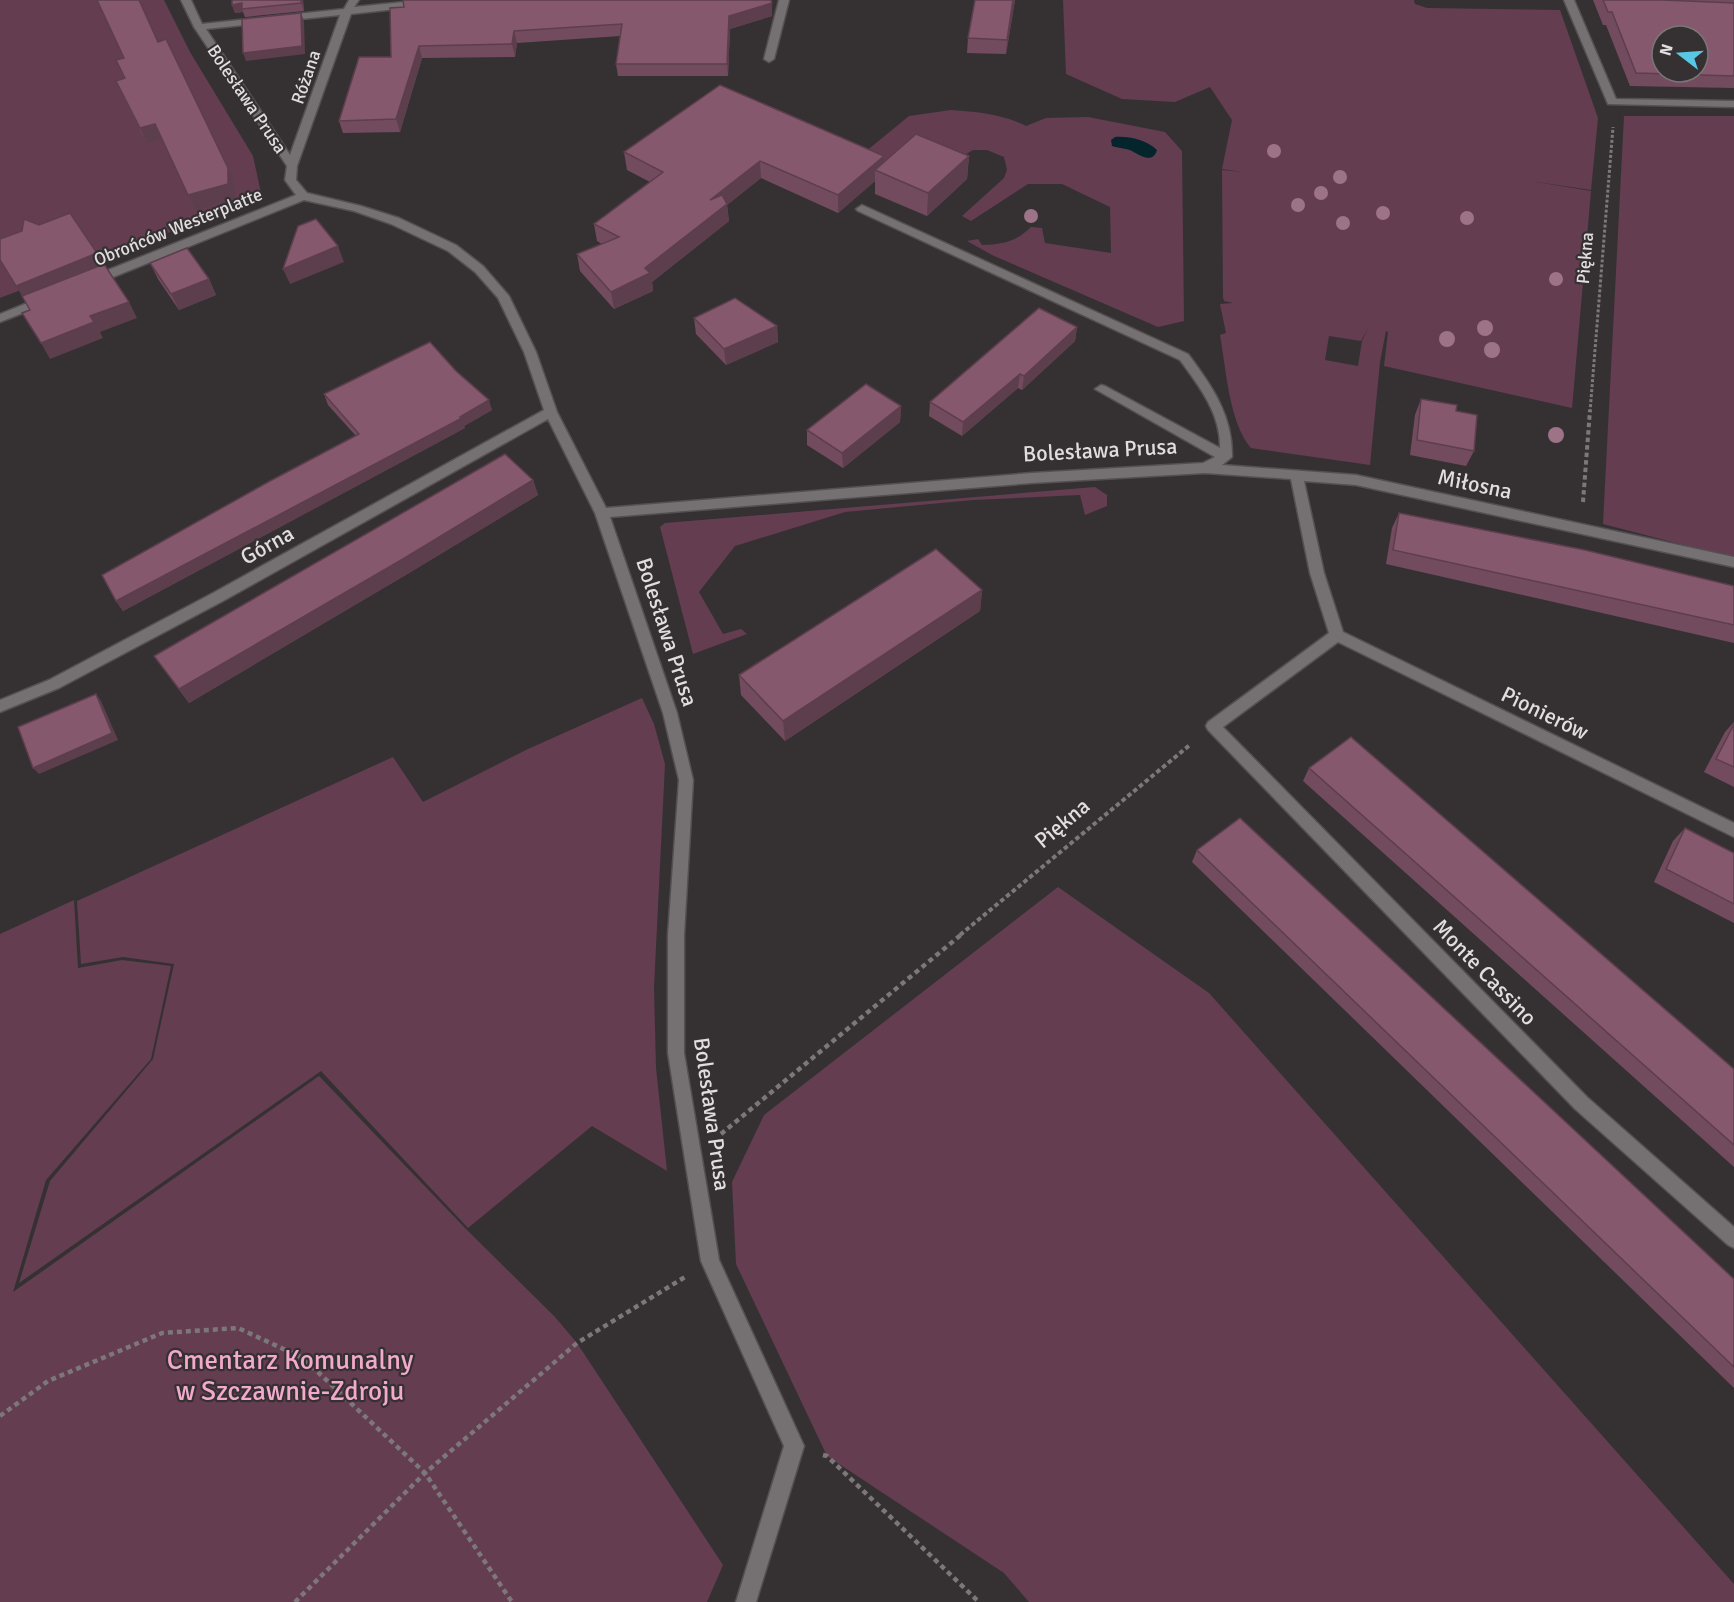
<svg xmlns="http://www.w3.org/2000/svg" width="1734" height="1602" font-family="Signika,sans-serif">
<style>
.green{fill:#643d50;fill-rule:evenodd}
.water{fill:#05252d}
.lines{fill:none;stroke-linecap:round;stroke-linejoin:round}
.minor-casing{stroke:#545051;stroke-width:3}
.path-far2{stroke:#7c787a;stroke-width:3;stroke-dasharray:3 2;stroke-linecap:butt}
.path-far1{stroke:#7c787a;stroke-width:4;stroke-dasharray:4.5 3;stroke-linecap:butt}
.path{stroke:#7c787a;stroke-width:4.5;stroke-dasharray:5 4;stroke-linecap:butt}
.minor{fill:#757072;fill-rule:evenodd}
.tree{fill:#9d7387}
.wall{fill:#724c5e}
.shaded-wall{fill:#5d3e4c}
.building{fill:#85586d;stroke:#5d3e4c;stroke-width:1.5;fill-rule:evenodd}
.labels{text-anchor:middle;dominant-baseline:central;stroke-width:4.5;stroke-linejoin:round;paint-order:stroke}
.far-street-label{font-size:18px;fill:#e1dedf;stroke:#353133}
.street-label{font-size:22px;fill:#e1dedf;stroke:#353133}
.near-park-label{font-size:27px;fill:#f2a9cb;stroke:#353133}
</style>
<rect width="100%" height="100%" fill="#353133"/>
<g class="green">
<path d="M0,0H164L190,52L253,156L261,193L255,199L0,298Z"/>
<path d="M1063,0H1414L1415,4L1427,8L1560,10L1598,118L1591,190L1530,181L1591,191L1572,408L1384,366L1388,332L1386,331L1380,362L1370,465L1251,448C1229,423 1226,368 1220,335L1226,333L1220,304L1233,303L1224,301L1223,297L1222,170L1242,172L1222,169L1232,120L1210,87L1175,102L1122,99L1066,74ZM1368,328L1362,341L1358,366L1325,360L1329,336L1361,341Z"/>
<path d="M951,110C978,112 1002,114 1026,126L1046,118L1088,117L1165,132L1182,151L1184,321L1158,327L992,255L967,241L978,239L982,245C1003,244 1016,242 1031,227L1042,228L1045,243L1111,253L1110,207L1062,184H1028L971,221L962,216L1004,178L1007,170L1004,157L987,150H973L958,159L894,172L859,157L909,116Z"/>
<path d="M1624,116H1734V558L1603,524Z"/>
<path d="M1095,487L1107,495V506L1085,515L1080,495L973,500L845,512L735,546L699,592L723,634L741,629L747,634L693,654L660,527L665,523Z"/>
<path d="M642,698L654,724L665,764L654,987L656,1068L667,1171L592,1126L468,1228L321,1071L19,1283L50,1181L153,1059L174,964L123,957L81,964L77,901L393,757L423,802L528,749Z"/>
<path d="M1058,887L1209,993L1734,1584V1602H1029L1004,1573L827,1456L736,1264L732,1182L764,1115Z"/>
<path d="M74,900L78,968L122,960L171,966L151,1059L46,1180L13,1292L319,1076L467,1230L555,1317L577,1343L723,1565L707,1602H0V934Z"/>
</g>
<path class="water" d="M1115,137C1130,136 1146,140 1157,150C1153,164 1141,156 1132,151C1126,148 1118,148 1112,146L1111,140Z"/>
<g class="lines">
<defs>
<g id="minor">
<path d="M181,0H191L202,24L344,9L349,0H359L354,7L424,0H456L451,3L351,14L297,166L296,180L307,193L361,206L399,218L456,245L483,266L509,296L536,352L557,412L606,508L1032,473L1203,463L1215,457L1095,389L1101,385L1105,386L1220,448C1221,414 1199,386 1180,360L858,211L856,209L862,205L1188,354C1212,386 1233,416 1232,457L1222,465L1356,475L1734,557V567L1356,485L1304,481L1324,573L1343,632L1734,823V837L1338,642L1223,727L1587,1097L1734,1227V1248L1728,1245L1575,1109L1208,730L1206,726L1208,722L1329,633L1310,573L1291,479L1205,473L1032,483L610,517L677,713L693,780L684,935V1053L719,1260L804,1446L756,1602H736L784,1446L701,1261L668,1053V935L679,780L663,713L595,513L548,419L223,601L59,688L0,712V700L49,680L213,593L544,410L524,352L498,298L475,272L448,251L391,224L354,211L304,200L96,284H88V278L296,195L285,180L287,166L194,27ZM340,15L290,155L206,29Z"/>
<path d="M779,0H789L774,59L769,62L764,59Z"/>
<path d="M1564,0H1574L1616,99L1734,101V107L1608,104Z"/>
<path d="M47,295L51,296V302L0,322V314Z"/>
</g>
</defs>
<use href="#minor" class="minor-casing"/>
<path class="path-far2" d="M1590,412L1613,127"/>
<g class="path-far1">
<path d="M1583,502L1590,410"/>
<path d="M960,935L1191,744"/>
</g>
<g class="path">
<path d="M721,1134L962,934"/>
<path d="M0,1416L48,1381L162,1333L238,1328L303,1358L425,1473L512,1602"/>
<path d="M823,1455L827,1456L979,1602"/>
<path d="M295,1602L425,1473L577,1343L685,1277"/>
</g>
<use href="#minor" class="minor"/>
</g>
<g class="tree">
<circle cx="1274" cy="151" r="7"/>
<circle cx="1340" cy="177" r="7"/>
<circle cx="1321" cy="193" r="7"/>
<circle cx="1298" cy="205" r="7"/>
<circle cx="1383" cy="213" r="7"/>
<circle cx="1031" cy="216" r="7"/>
<circle cx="1467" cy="218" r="7"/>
<circle cx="1343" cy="223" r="7"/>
<circle cx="1556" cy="279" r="7"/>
<circle cx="1485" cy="328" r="8"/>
<circle cx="1447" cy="339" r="8"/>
<circle cx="1492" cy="350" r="8"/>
<circle cx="1556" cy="435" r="8"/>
</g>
<g class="wall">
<path d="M303,0L304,11L245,17L243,12L235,13L232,5Z"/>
<path d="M975,0H1015L1006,54L967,53L968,38Z"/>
<path d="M1593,0H1734V88L1630,86L1606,25H1603Z"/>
<path d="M390,8L772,16L730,29L728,76H618L616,64L620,36L517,43L515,57L422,58L400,132L343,133L339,121L391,57Z"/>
<path d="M158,42L235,183V199L195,211L162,139L147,144L123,96L116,81L124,78L116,60L123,58Z"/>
<path d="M624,152L884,162L969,156L967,179L927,216L875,194V181L838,213L761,178L727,205L729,221L652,282L653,291L614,309L580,271L577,254L602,244L597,241L594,224L650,182L627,170Z"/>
<path d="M150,263L209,279L216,295L179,310L158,279Z"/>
<path d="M694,318L777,326L778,342L726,365L696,334Z"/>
<path d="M1077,327L1075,341L1022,390L1018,388L962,436L929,416L930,402Z"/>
<path d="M324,394L492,410L464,426L465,428L123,611L116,601L356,436L328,405Z"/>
<path d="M1421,399L1456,411L1474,451L1466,466L1410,455L1415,415Z"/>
<path d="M901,406L900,422L843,468L807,445V430Z"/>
<path d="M533,480L538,495L409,573L189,703L154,656Z"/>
<path d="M1399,513L1734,586V643L1386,564L1392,528Z"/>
<path d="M982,590L980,611L785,741L741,695L739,675Z"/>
<path d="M1734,722V787L1704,772L1725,732Z"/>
<path d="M1309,768L1734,1069V1167L1303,781Z"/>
<path d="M1685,828L1734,853V923L1654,882L1673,841Z"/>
<path d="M1197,850L1734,1279V1388L1192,862Z"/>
</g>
<g class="shaded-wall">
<path d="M301,0H303L304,11L301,3Z"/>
<path d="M1013,0H1015L1006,54L1007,40Z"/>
<path d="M242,3L243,12L235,13L232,5Z"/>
<path d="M772,3V16L730,29L728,76L727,64L729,16Z"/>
<path d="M301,13L304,21L305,54L246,61L243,53Z"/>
<path d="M514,31L517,43L515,57L512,44Z"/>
<path d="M419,46L422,58L400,132L396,119Z"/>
<path d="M155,124L162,139L147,144L140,128Z"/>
<path d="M884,156V174L875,170V181L838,213V195Z"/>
<path d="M969,156L967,179L927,216L928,193Z"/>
<path d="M760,161L761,178L727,205L729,221L652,282L653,291L614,309L611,292L645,268L710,200Z"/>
<path d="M228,168L235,183V199L195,211L188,195Z"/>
<path d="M338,246L344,262L290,284L283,269Z"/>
<path d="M97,253L105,269L25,301L16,286Z"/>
<path d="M209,279L216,295L179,310L171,294Z"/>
<path d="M129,302L137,318L100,332L103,338L50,359L41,343L90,316Z"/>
<path d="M777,326L778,342L726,365L724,349Z"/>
<path d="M1077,327L1075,341L1022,390L1024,376Z"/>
<path d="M1020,374L1018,388L962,436L963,422Z"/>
<path d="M489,400L492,410L464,426L465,428L123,611L116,601L460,417Z"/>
<path d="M901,406L900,422L843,468L842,453Z"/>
<path d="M533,480L538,495L409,573L189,703L179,689Z"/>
<path d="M982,590L980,611L785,741L783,721Z"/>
<path d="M96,694L101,701L118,740L39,774L33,768Z"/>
</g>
<g class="building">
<path d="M97,0H139L158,42L166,39L228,168V184L188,195L155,124L140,128L116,81L125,78L116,60L124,58Z"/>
<path d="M232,0H301V3L242,9V3L232,5Z"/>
<path d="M403,0H771L772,3L729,16L727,64H616L622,24L514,31L512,44L419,46L396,119L339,121L359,57H391L390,8L404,7Z"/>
<path d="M975,0H1013L1007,40L968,38Z"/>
<path d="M1603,0H1663L1734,3V76L1636,73L1612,12H1608ZM1662,36H1698V72H1662Z"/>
<path d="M301,13L302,46L243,53L242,19Z"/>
<path d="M720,85L884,156L838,195L760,161L710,200L722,195L727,204L645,268L650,273L611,292L577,254L619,237L594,224L663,172L624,152Z"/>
<path d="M916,134L969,156L928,193L875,170Z"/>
<path d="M70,213L97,253L16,286L0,260V239L22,231L24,219L39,225Z"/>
<path d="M316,219L338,246L283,269L298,226Z"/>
<path d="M187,248L209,279L171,294L150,263Z"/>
<path d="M104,264L129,302L90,316L94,322L41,343L22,313L30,310L22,296Z"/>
<path d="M735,298L777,326L724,349L694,318Z"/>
<path d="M1039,308L1077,327L1024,376L1020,374L963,422L930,402Z"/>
<path d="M430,342L456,371L489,400L460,417L462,418L116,601L102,575L270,481L359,434L324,394Z"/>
<path d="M866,384L901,406L842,453L807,430Z"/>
<path d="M1421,399L1457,405L1456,411L1477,415L1474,451L1417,440Z"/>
<path d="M505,454L533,480L403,559L179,689L154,656Z"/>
<path d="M1399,513L1585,550L1734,586V625L1393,550Z"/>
<path d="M936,549L982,590L783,721L739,675Z"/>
<path d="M96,694L112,733L33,768L18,727Z"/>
<path d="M1734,724V767L1716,759Z"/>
<path d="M1351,737L1734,1069V1145L1309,768Z"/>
<path d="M1240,818L1734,1279V1367L1197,850Z"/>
<path d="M1685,828L1734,853V904L1666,869Z"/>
</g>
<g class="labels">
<g class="far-street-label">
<text transform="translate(306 77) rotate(-71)">Różana</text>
<text transform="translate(247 99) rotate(56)">Bolesława Prusa</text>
<text transform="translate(178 227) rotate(-22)">Obrońców Westerplatte</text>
<text transform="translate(1585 258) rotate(-85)">Piękna</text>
</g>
<g class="street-label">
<text transform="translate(1100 450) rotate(-3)">Bolesława Prusa</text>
<text transform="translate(1475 484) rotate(12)">Miłosna</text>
<text transform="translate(267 545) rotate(-29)">Górna</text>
<text transform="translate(667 632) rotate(72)">Bolesława Prusa</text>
<text transform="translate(1545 713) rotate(26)">Pionierów</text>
<text transform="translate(1062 823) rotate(-40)">Piękna</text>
<text transform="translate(1485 972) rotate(46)">Monte Cassino</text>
<text transform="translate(712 1114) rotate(82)">Bolesława Prusa</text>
</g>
<g class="near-park-label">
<text x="290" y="1360">Cmentarz Komunalny<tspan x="290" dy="31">w Szczawnie-Zdroju</tspan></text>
</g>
</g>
<g transform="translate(1680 54) rotate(287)"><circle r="28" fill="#353133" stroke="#7a7678" stroke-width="1.5"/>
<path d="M0-4.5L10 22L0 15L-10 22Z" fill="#59c8e4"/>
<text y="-9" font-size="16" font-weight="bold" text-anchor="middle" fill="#e1dedf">N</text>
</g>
</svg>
